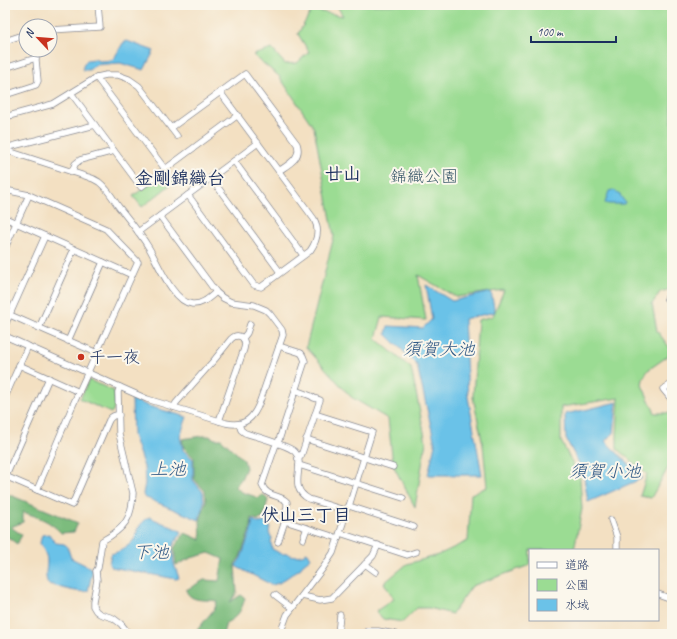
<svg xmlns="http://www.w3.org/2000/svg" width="677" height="639" font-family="Caveat,'Klee One',sans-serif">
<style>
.green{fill:#9bdc93;stroke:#5b8678}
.forest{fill:#7cbc7d;stroke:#4c766e}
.water{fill:#6bc2e8;stroke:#4378a3}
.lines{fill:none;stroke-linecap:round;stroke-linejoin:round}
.minor-casing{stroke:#878890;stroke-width:7}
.minor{stroke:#fff;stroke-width:5.5}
.poi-dot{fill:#c8321e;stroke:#fbf7ec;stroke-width:1.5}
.labels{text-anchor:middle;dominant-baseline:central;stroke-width:4;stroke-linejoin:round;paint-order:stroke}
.park-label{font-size:17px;fill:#3b5a6b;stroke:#fbf7ec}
.poi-label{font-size:17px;fill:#1b2f5e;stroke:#fbf7ec;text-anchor:start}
.neighbourhood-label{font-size:18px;font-weight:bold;fill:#1b2f5e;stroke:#fbf7ec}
.water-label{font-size:18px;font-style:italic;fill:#335b87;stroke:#fbf7ec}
</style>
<rect width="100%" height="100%" fill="#fbf7ec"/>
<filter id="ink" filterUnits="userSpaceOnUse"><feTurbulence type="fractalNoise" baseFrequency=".025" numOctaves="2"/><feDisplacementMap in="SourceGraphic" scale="8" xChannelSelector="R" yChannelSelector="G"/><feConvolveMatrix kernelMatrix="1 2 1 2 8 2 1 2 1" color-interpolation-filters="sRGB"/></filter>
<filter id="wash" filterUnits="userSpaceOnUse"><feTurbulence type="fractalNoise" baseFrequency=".012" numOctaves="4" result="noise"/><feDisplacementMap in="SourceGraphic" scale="16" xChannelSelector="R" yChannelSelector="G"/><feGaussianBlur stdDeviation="0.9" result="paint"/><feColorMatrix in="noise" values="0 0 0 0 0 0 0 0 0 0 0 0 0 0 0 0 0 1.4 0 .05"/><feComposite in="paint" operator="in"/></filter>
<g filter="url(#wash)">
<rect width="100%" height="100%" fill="#f3e0c2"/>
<g class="green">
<path d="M337,5H672V287L671,289L660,292L652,304L657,331L670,348L668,356L648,370L643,379L642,385L655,413H672V461L651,498L640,496L647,474L617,449V434L619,398L561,407V441L580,478L582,509L574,550H530V565L472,586L452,614L429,608H417L403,622L383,619L376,611L394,599L384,583L407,564L438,555L468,541L471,494L487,487L483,445L473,397L478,320L493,316L504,290L456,297L418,275L426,320L382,317L376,339L411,368L426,442L415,507L393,465L388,419L351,397L306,347L334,236L314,128L279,76L253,55L272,49L285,64L297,63L309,52L298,34L312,10L343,16L337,6Z"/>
<path d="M166,171L174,182L142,207L133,196Z"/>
<path d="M89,380L114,391C114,399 117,408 111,413L80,399Z"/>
</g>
<g class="forest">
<path d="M202,436H209L215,439H221L244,460L246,468L241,479L235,487L242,492L259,498L263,494L268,500L263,518L258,520L252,518L251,527L240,557L235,564L237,593L230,602L241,595L245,598C241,611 239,616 226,623L223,634H194L215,608L217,601C207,599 190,603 186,590L204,580L219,581L223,559L209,553L191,558L176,565L174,548L185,533L201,540L200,521L206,501L205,491L194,479V458L184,448L182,439Z"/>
<path d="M5,493L78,523L74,532L61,533C49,520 40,518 23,512V522L11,527L22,535L17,544L5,535Z"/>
</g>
<g class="water">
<path d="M127,41L154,51L144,70L120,63L95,65L89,70H83V66L87,60L94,59L100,61L113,60L123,43Z"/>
<path d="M613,190L620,194L621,197L625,202L624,204H609L605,203L609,191Z"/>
<path d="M426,285L452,301L491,292L495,312L464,319L468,397L482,475H428L435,444L417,365L386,334L388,326L423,328L432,319Z"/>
<path d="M132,399L148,406L187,417L180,436L183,450L193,459V480L203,492L204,502L199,520L144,497L143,494L145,483L144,467L133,435Z"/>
<path d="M617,402L614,433L605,441L643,478L588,502L583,471L566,439L565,414L589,409Z"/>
<path d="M149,517L181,531V533L172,547L174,564L179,578L176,579L111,567L109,564L111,554C120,552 130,546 135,538C136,535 137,532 138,529C141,523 144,521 149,517Z"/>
<path d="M253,520L259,523L265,522L268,523L270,526L269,533L272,538L271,542L272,549C277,551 282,556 287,553C292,557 299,556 305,554L306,552L308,553L311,558L302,565L301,568L279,583L272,585L237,567L236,565L241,558L252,528Z"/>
<path d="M49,534L53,540L56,543L64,544L67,546L71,558L93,569L88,591C78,594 58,586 48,584C44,574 47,571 47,561C47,555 43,549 40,543L42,535Z"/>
</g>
</g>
<g filter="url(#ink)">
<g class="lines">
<defs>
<g id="minor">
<path d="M50,30L100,27L98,5"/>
<path d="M5,41L26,34"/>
<path d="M5,68L36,58"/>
<path d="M96,77L165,169"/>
<path d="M71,93L141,187L238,115"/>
<path d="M5,95L36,85L38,81L35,50"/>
<path d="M5,117L53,104L97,77L106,75H118L129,79L139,86L177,136"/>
<path d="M171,128L245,74L297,144C302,158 289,164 279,171"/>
<path d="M5,148L95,125"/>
<path d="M5,150L88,177C92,178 96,180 99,182C107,188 113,198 118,206C129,220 140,233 149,248C158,263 173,302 192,304C202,305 209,298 216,292"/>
<path d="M234,161L303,255"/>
<path d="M72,172L75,164L80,160L114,151"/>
<path d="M211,178L280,272"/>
<path d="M5,190L29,195L106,229L138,262L72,407L37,490"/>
<path d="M188,195L254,285L261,287L310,251C317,241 320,230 314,219L220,92"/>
<path d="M5,218L132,275"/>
<path d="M138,232L258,143"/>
<path d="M5,248L29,195"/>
<path d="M667,299L672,292"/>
<path d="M10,315L97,353"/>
<path d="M5,325L45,236"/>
<path d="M39,328L74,249"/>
<path d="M5,336L147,399L226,423C245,427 254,418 260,401L283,335L282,330L270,314L266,310L254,305L231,302L223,298L216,292L160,216"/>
<path d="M68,341L103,262"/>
<path d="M19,365L79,392"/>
<path d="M672,384L663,389L672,400"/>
<path d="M120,387L118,392L119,434L133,493C132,519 124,529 102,541L98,568L96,571L97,580L93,601V606L96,611L100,614L113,618L121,624L129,634"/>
<path d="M295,390L311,396L314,398L320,400L301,456L298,459"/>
<path d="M5,397L28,346"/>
<path d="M174,407L176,403L215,359L231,339C235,335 239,335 243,338"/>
<path d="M315,414L372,432L349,506L343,512"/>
<path d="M219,421L244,349L245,344L243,338L247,333L250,324"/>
<path d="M239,424L241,430L245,433C255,436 290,446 295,452C307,465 286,487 309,499L341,509L343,512"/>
<path d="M306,439L393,467"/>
<path d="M299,465L403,498"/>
<path d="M5,476L72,505L109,420C112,416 114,415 119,415"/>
<path d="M6,476L49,378"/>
<path d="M349,506L414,527"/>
<path d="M611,520L617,537V550"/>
<path d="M285,521L338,538"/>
<path d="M340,533L407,555L416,552"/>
<path d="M303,539L307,528"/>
<path d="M278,542L285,521H283L287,507V502C280,494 267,498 262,485L275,447L279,440L305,361L303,356L301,353L279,346"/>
<path d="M365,564L376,572"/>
<path d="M658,594L672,599"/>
<path d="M275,595L292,608"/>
<path d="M302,596L320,600L332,598L373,556L378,545"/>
<path d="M367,631H378L395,634"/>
<path d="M280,634L287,615L323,568L333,553L343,523L344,516L343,512"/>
<path d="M338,634L340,615"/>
</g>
</defs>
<use href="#minor" class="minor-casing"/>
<use href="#minor" class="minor"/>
</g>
</g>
<circle class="poi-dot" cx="81" cy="357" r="4"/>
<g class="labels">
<g class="park-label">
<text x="424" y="176">錦織公園</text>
</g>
<g class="poi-label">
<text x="89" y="357">千一夜</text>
</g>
<g class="neighbourhood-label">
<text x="343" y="174">廿山</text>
<text x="180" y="178">金剛錦織台</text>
<text x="306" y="515">伏山三丁目</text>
</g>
<g class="water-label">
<text x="439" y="349">須賀大池</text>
<text x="168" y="469">上池</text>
<text x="605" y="471">須賀小池</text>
<text x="151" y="552">下池</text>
</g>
</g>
<rect width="677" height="639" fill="none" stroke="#fbf7ec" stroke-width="20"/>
<rect x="529" y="549" width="130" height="72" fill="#fbf7ec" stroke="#a1a7b3"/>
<rect x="537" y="562" width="20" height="6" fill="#ffffff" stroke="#a1a7b3"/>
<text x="565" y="569" font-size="12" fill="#1b2f5e">道路</text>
<rect x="537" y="579" width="20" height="12" fill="#9bdc93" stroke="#a1a7b3"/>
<text x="565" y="589" font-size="12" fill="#1b2f5e">公園</text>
<rect x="537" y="599" width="20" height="12" fill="#6bc2e8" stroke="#a1a7b3"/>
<text x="565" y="609" font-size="12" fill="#1b2f5e">水域</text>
<g transform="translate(38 38) rotate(296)"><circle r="19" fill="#fbf7ec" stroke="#a1a7b3"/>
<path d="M0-3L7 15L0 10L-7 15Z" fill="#c8321e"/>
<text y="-6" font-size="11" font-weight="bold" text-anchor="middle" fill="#1b2f5e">N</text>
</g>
<path d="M531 36v6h85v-6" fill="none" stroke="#1b2f5e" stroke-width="2"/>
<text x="537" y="36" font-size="12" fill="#1b2f5e" stroke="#fbf7ec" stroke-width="3" paint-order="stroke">100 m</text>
</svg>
